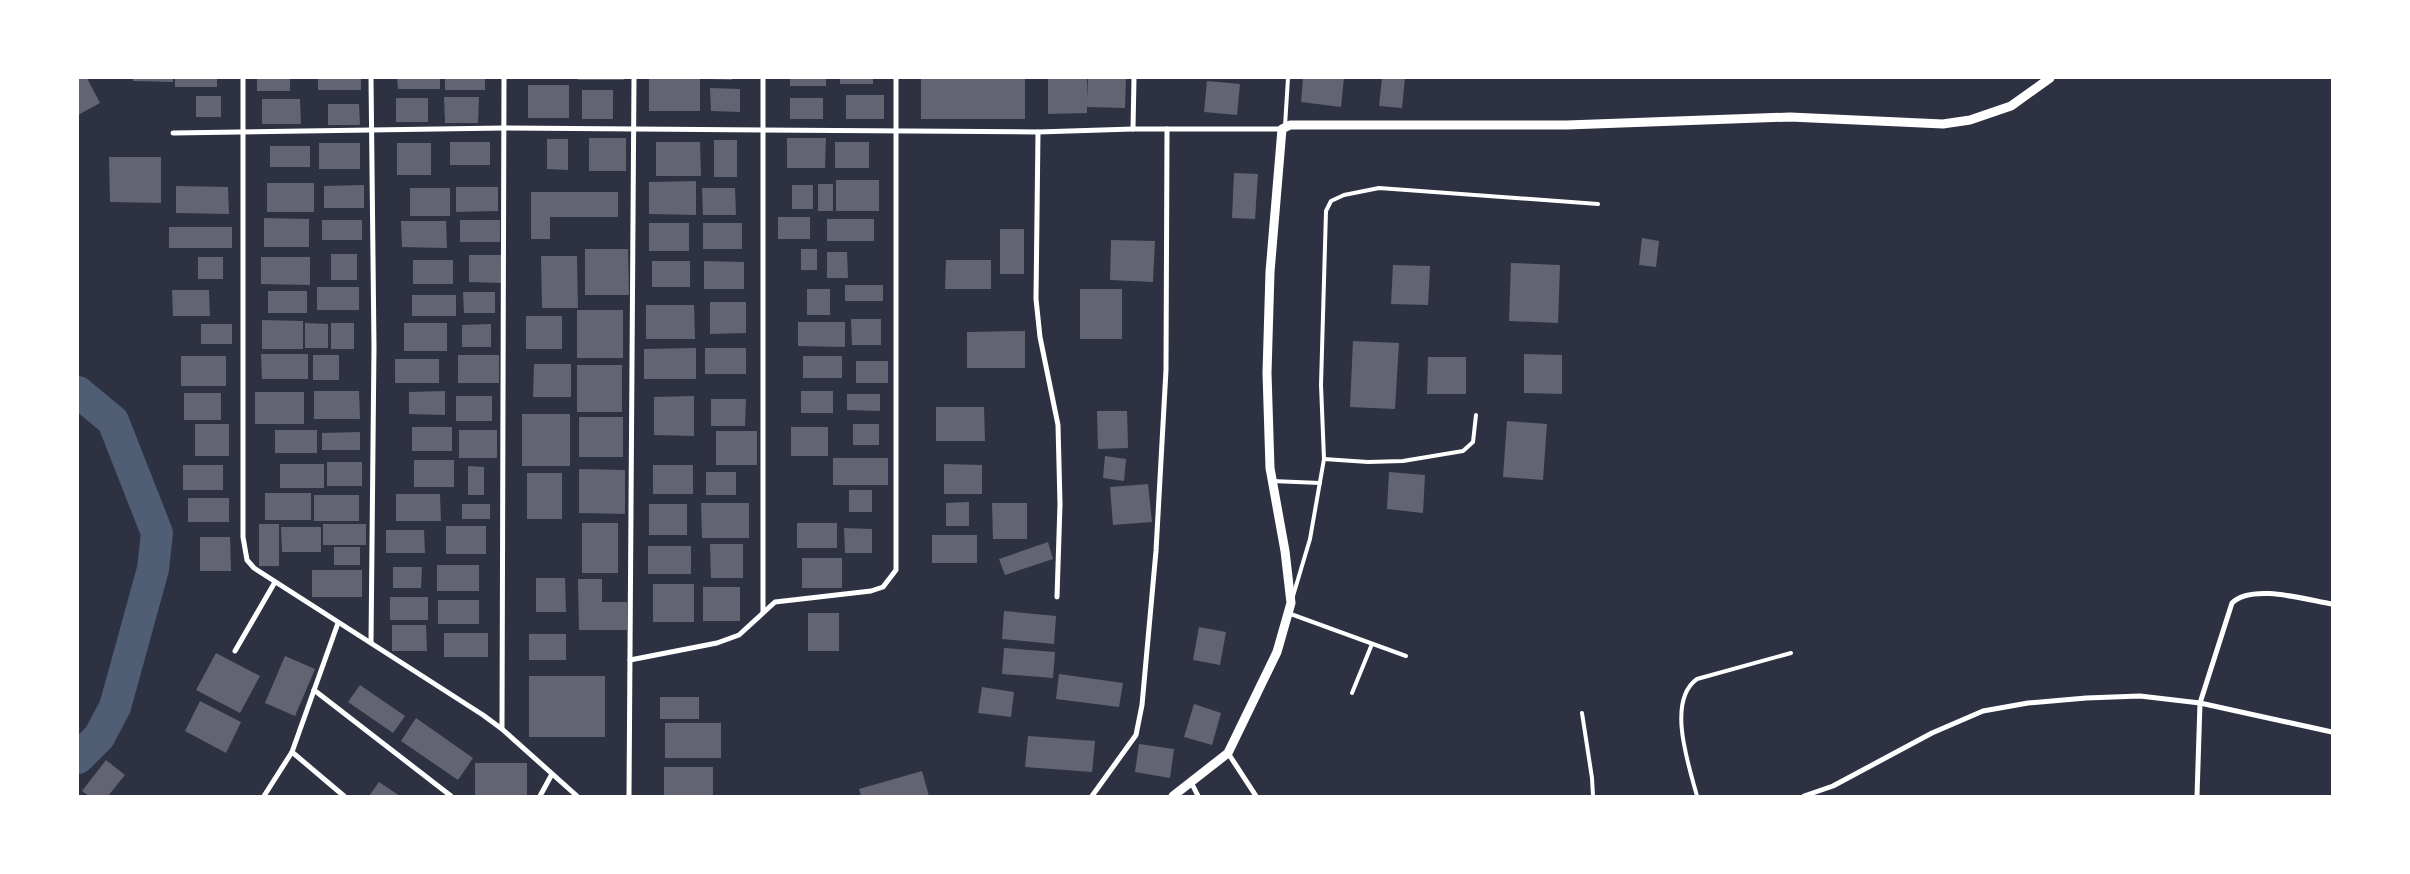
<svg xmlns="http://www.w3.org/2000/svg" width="2410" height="874" font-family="'Source Sans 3',sans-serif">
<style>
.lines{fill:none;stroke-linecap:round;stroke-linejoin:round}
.river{stroke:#4f5d75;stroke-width:32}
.building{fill:#626471}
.service{stroke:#fff;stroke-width:4}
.minor{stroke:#fff;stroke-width:5}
.tertiary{stroke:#fff;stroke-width:9}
</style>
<rect width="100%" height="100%" fill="#2d3142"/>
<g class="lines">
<path class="river" d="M78,392L113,421L157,533L153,569L115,707L99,737L78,758"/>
</g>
<g class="building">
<path d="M78,78H87L100,103L78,115Z"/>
<path d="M133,78H173V82L133,81Z"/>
<rect x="175" y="78" width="42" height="9"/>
<rect x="257" y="78" width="33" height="13"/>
<rect x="318" y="78" width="43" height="12"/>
<path d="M397,78H440V89H398Z"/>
<rect x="445" y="78" width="40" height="12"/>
<rect x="578" y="78" width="46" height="2"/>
<rect x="649" y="78" width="51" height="33"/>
<path d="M709,78H732V80L709,79Z"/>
<rect x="790" y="78" width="36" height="8"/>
<rect x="840" y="78" width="33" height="6"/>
<rect x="921" y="78" width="104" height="41"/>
<path d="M1048,78H1087L1088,99V78H1126L1125,108L1087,107V113L1048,114Z"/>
<path d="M1303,78H1344L1341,107L1301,102Z"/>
<path d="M1382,78H1405L1402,108L1379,106Z"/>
<path d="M1207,81L1240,84L1237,115L1204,112Z"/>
<rect x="528" y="85" width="41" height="33"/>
<path d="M710,88L740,89V112L711,111Z"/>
<rect x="582" y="90" width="31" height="29"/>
<rect x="846" y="95" width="38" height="24"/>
<rect x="196" y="96" width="25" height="21"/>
<path d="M444,97H479L478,123H445Z"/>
<rect x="396" y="98" width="32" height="24"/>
<rect x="790" y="98" width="33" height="21"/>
<path d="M262,99H300L301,124H262Z"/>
<path d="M328,104H359L360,125H328Z"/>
<rect x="589" y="138" width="37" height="33"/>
<path d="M787,138H826L825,168H787Z"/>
<path d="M547,139H568V170L547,169Z"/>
<rect x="714" y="140" width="23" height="37"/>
<rect x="450" y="142" width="40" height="23"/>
<path d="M656,142H700L701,176H656Z"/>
<rect x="835" y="142" width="34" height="26"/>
<rect x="319" y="143" width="41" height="26"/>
<rect x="397" y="143" width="34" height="32"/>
<rect x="270" y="146" width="40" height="21"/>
<path d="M109,157H161V203L110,202Z"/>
<path d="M1234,173L1258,174L1255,219L1232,218Z"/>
<rect x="836" y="180" width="43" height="31"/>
<path d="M696,181V215L649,214V182Z"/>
<rect x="267" y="183" width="47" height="29"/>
<rect x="818" y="184" width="15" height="27"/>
<path d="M364,185V208H324V186Z"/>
<rect x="792" y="185" width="21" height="24"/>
<path d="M176,186L228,187L229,214L176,213Z"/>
<path d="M456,187H498V211L456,212Z"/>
<rect x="410" y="188" width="40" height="28"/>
<path d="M702,188H735L736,215H703Z"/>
<path d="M531,192H618V217H550V239H531Z"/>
<rect x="778" y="217" width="32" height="22"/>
<path d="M264,218L309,219V247H264Z"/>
<rect x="827" y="219" width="47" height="22"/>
<rect x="322" y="220" width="40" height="20"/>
<rect x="460" y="220" width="40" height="22"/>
<path d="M401,221H446L447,248L402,247Z"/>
<rect x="649" y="223" width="40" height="28"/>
<rect x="703" y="223" width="39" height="26"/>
<rect x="169" y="227" width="63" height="21"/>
<rect x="1000" y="229" width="24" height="45"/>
<path d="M1642,238L1659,241L1656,267L1639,265Z"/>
<path d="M1111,240L1155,241L1153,282L1110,280Z"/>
<path d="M585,249H628L629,295H585Z"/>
<rect x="801" y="249" width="16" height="21"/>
<path d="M827,252H847L848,278H827Z"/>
<rect x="331" y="254" width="26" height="26"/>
<path d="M469,255H501V283L469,282Z"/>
<path d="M541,256H577L578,308H542Z"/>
<rect x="198" y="257" width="25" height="22"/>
<path d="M261,257H310V285L261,284Z"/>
<rect x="413" y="260" width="40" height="24"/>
<path d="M946,260H991V289H945Z"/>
<rect x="652" y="261" width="38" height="26"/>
<path d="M704,261L744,262V289H704Z"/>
<path d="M1511,263L1560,265L1558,323L1509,321Z"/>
<path d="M1393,265L1430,266L1428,305L1391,304Z"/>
<rect x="845" y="285" width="38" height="16"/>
<rect x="317" y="287" width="42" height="23"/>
<rect x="807" y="289" width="23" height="26"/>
<rect x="1080" y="289" width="42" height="50"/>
<path d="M172,290H209L210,316H173Z"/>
<rect x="268" y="291" width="39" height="22"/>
<path d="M463,292H495V313H464Z"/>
<rect x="412" y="295" width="44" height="21"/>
<path d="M710,302H746V333L710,334Z"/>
<path d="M646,305H694L695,339H646Z"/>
<rect x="577" y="310" width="46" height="48"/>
<rect x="526" y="316" width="36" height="33"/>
<path d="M851,319H881V345H852Z"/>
<path d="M262,320L303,321V349H262Z"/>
<path d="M798,322H845V347L798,346Z"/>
<path d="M305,323L328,324V348H305Z"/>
<rect x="331" y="323" width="23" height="26"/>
<rect x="404" y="323" width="43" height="28"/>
<rect x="201" y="324" width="31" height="20"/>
<path d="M491,324V347H462V325Z"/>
<path d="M1025,331V368H967V332Z"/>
<path d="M1353,341L1399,343L1395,409L1350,407Z"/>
<path d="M696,348V379H644V349Z"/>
<rect x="705" y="348" width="41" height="26"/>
<path d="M261,354H308V379H262Z"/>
<path d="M1524,354L1562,355V394L1524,393Z"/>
<rect x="313" y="355" width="26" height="25"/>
<rect x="458" y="355" width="41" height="28"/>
<rect x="181" y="356" width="45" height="30"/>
<rect x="803" y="356" width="39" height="22"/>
<path d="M1428,357H1466V394H1427Z"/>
<rect x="395" y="359" width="44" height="24"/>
<rect x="856" y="361" width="32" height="22"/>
<path d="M534,364H571V397H533Z"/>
<rect x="577" y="365" width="45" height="47"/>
<path d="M314,391H359L360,419H314Z"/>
<path d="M445,391V415L409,414V392Z"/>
<rect x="801" y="391" width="32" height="22"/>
<rect x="255" y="392" width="49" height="32"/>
<rect x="184" y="393" width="37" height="27"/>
<path d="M847,394H880V411L847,410Z"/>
<rect x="456" y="396" width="36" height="25"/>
<path d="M694,396V436L654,435V397Z"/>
<path d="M711,399H746L745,426H711Z"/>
<path d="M936,407H984L985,441H936Z"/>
<path d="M1097,411H1127L1128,448L1098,449Z"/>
<rect x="522" y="414" width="48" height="52"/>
<rect x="579" y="417" width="44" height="40"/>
<path d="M1507,421L1547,424L1543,480L1503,477Z"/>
<rect x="195" y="424" width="34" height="32"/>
<rect x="853" y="424" width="26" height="21"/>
<rect x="412" y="427" width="40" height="24"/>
<rect x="791" y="427" width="37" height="29"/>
<rect x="275" y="430" width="42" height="23"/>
<rect x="459" y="430" width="38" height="28"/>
<rect x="716" y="431" width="41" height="34"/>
<path d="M360,432V450H322V433Z"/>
<path d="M1105,456L1126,459L1124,481L1103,478Z"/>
<rect x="833" y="458" width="55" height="27"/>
<rect x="414" y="460" width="40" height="27"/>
<rect x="327" y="462" width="35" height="24"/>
<rect x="280" y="464" width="44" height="24"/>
<path d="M944,464L982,465V494H944Z"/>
<rect x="183" y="465" width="40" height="25"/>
<rect x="653" y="465" width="40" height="29"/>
<path d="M468,466L484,467V495H468Z"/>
<path d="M579,469L625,470V514L579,513Z"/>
<rect x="706" y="472" width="30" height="23"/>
<path d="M1389,472L1425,475L1423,513L1387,509Z"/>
<rect x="527" y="473" width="35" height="46"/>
<path d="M1148,484L1152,522L1113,525L1110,487Z"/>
<rect x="849" y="490" width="23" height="22"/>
<rect x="265" y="493" width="46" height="27"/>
<path d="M396,494H440L441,521H396Z"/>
<rect x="314" y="495" width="45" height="26"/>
<rect x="188" y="498" width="41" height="24"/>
<path d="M969,502V526H946V503Z"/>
<path d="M701,503H749V538H702Z"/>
<path d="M992,503H1027V539H993Z"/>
<rect x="462" y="504" width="28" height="15"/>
<rect x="649" y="504" width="38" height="31"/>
<rect x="582" y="523" width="36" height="50"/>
<rect x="797" y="523" width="40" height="25"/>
<rect x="259" y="524" width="20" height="42"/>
<rect x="323" y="524" width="43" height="21"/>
<rect x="446" y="526" width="40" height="28"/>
<path d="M281,527H321V552H282Z"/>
<path d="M844,528L872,529V553H845Z"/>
<path d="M386,530H424L425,553H386Z"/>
<rect x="932" y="535" width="45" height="28"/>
<path d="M200,537H230L231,571H200Z"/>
<path d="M1048,542L1053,559L1005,575L999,559Z"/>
<path d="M710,544H743V578H711Z"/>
<rect x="648" y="546" width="43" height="28"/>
<rect x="334" y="547" width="26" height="18"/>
<rect x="802" y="558" width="40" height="30"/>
<rect x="437" y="565" width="42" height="26"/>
<path d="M393,567H422L421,588H393Z"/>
<rect x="312" y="570" width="50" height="27"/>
<path d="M536,578H565L566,612H536Z"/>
<path d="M578,579H602V602H627V630H579Z"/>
<rect x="653" y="584" width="41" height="38"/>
<rect x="703" y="587" width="37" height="34"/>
<rect x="390" y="597" width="38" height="23"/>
<rect x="438" y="600" width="41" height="24"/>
<path d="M1004,611L1056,616L1054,644L1002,639Z"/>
<rect x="808" y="613" width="31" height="38"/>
<path d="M392,625H426L427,651H392Z"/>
<path d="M1199,627L1226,632L1220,665L1193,660Z"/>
<rect x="444" y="633" width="44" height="24"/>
<rect x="529" y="634" width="37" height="26"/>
<path d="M1004,648L1055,652L1053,678L1002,674Z"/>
<path d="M216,653L260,676L240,713L196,690Z"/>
<path d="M285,656L315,669L295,716L265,703Z"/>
<path d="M1059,674L1123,683L1119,707L1056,699Z"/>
<rect x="529" y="676" width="76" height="61"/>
<path d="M360,685L405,716L393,733L348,702Z"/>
<path d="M982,687L1014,692L1011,717L978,713Z"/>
<rect x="660" y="697" width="39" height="22"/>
<path d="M200,701L241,722L226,753L185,731Z"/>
<path d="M1194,704L1221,713L1212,745L1184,737Z"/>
<path d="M416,718L473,758L458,780L401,741Z"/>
<rect x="665" y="723" width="56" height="35"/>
<path d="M1028,736L1095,741L1092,772L1025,767Z"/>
<path d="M1139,744L1174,749L1170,778L1135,772Z"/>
<path d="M106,760L125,775L108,796H89L82,791Z"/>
<rect x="475" y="763" width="52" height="33"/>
<rect x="664" y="767" width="49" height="29"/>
<path d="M922,771L929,796H861L859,789Z"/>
<path d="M379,782L400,796H369Z"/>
</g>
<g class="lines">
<g class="service">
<path d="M1285,126L1288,78"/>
<path d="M1324,459L1368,462L1403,461L1463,451L1473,442L1476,415"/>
<path d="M1272,481L1320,483"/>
<path d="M1293,596L1310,539L1324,459L1321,385L1326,211L1331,201L1344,195L1379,188L1598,204"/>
<path d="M1288,613L1406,656"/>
<path d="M1352,693L1372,644"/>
<path d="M1582,713L1592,778L1593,796"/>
<path d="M1697,796C1689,766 1666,701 1697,679L1791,653"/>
</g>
<g class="minor">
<path d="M243,78V537L247,560L254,568L483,715L502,729L577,796"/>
<path d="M371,78L374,347L371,643"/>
<path d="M763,78V612"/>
<path d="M1133,129L1134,78"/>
<path d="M1038,132L1036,299L1040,337L1058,425L1060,504L1057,597"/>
<path d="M173,133L504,128L1038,132L1133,129H1282"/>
<path d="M235,651L275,582"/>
<path d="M630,660L717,643L739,635L775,602L871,591L883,587L896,570V78"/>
<path d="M314,690L451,796"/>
<path d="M502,729L504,78"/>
<path d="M292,752L344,796"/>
<path d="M1228,753L1256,796"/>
<path d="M1191,782L1198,796"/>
<path d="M264,796L292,752L338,623"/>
<path d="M540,796L552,774"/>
<path d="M629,796L634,78"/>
<path d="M1092,796L1136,735L1142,705L1156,551L1166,370L1167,129"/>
<path d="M1804,796L1833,786L1932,733L1983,711L2028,703L2086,698L2140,696L2200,703L2332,732"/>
<path d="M2197,796L2200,703L2232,603C2252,583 2307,600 2332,604"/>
</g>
<path class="tertiary" d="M1173,796L1228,753L1277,652L1291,603L1285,551L1270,468L1267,373L1270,272L1282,129L1290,125H1567L1790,117L1943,124L1970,120L2011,106L2050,78"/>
</g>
<rect width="2410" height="874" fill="none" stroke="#ffffff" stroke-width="158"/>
</svg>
